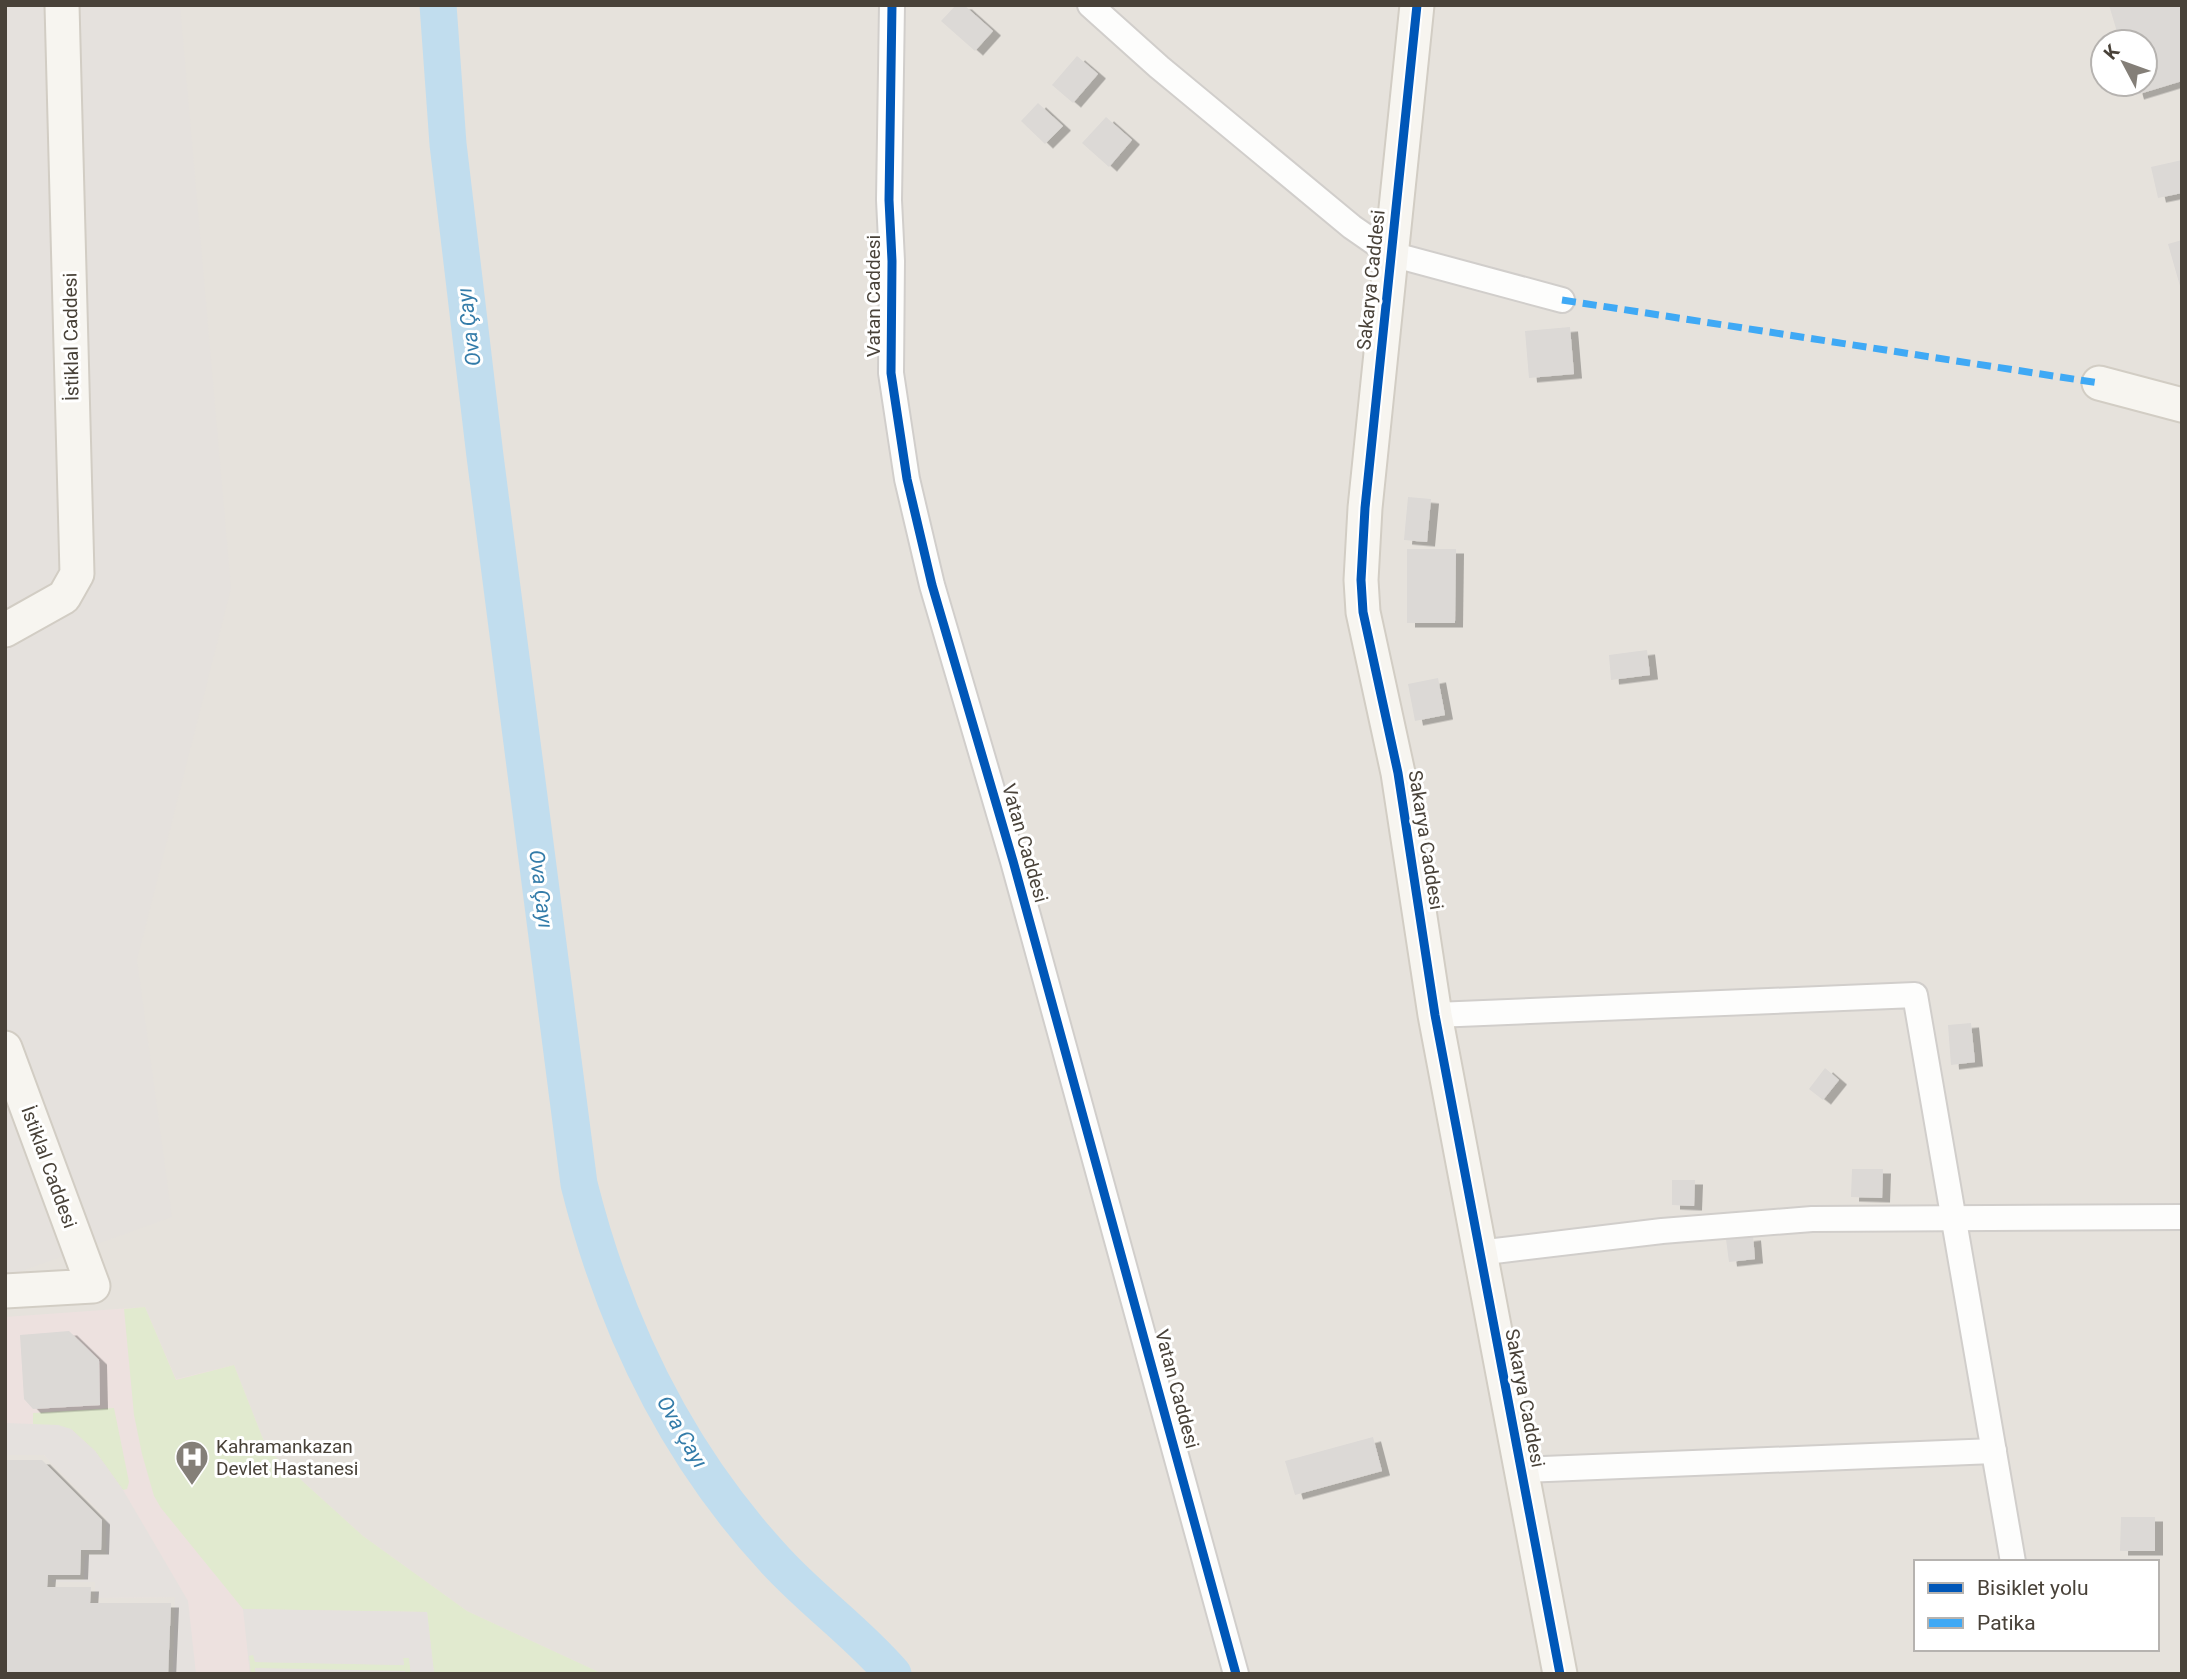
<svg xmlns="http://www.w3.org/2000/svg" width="2187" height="1679" font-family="Roboto,sans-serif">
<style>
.residential{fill:#e6e2dc;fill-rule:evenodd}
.industrial{fill:#e5e1dd}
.medical{fill:#ede1df}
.green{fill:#e1eacf}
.parking{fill:#e5e1de}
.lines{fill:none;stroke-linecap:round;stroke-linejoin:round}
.river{stroke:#c1ddee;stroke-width:37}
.building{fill:#dcd9d6;filter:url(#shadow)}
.street-casing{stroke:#d1cecb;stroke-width:28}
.secondary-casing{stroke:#d2cdc4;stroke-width:37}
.street{stroke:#fdfdfc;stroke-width:24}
.secondary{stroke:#f7f5f0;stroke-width:33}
.quiet{stroke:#3fa9f5;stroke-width:7;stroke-dasharray:14 7;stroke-linecap:butt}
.cycleway-casing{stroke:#fff;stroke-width:13}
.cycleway{stroke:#0057b8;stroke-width:9}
.labels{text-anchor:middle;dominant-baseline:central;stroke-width:6;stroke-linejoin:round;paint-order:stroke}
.street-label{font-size:19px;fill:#494239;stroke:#fff}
.poi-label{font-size:19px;fill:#494239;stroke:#fff;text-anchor:start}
.water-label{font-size:21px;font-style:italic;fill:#347ca9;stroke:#fff}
</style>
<defs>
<filter id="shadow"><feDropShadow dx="8" dy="4.5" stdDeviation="0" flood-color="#0004"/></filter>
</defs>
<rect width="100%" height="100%" fill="#f3f0ed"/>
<path class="residential" d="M5,5H2182V1674H5ZM2103,42H2145V84H2103ZM1916,1562H2157V1649H1916Z"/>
<path class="industrial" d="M5,5H180L231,588L137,960L172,1217L5,1277Z"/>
<path class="medical" d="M145,1307L176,1379L234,1365L267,1449L363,1536L467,1611L603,1674H434L427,1612L244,1609L250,1674H173L176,1597L95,1598V1582H52V1580H84L85,1555H106V1518L44,1455H5V1317Z"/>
<g class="green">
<path d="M145,1307L176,1380L234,1365L267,1449L363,1536L467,1611L603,1674H434L427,1612L243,1609L161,1508L154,1496L142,1454L134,1415L124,1309Z"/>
<path d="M114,1408L129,1482L127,1489L123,1490L95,1451L71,1429L33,1425V1413Z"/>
<path d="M249,1655H254L255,1662L404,1665L403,1658H409L411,1674H405V1672L255,1669L256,1674H251Z"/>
</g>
<g class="parking">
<path d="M5,1423L58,1425L71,1429L95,1451L106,1466L123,1490L188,1601L196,1674H173L175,1597L95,1598V1582H52V1580H84L85,1555H106V1518L44,1455H5Z"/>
<path d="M243,1609L427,1612L434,1674H411L409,1658H403L404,1665L255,1662L253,1655L249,1656L250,1674Z"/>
<path d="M255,1668L405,1671V1674H256Z"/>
</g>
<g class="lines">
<path class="river" d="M438,5L448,144L485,456L579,1184C614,1323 676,1453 774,1559C811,1600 857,1632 893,1674"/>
</g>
<g class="building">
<path d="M956,5H964L993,31L975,51L941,21Z"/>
<path d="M2109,5H2182V81L2136,95L2133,84H2145V42H2120Z"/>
<path d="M1077,56L1098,74L1073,103L1052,85Z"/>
<path d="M1038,103L1063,126L1045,144L1021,121Z"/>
<path d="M1106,117L1132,140L1109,167L1082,143Z"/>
<path d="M2182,160V193L2158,198L2151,167Z"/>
<path d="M2182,240V285L2180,286L2168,244Z"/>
<path d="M1570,327L1574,374L1529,378L1525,331Z"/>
<path d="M1408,497L1431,499L1427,542L1404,540Z"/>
<path d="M1407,549H1456L1455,623H1407Z"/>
<path d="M1647,650L1650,675L1611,680L1609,655Z"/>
<path d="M1438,678L1445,715L1415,721L1408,684Z"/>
<path d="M1971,1023L1975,1062L1951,1065L1948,1025Z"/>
<path d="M1825,1068L1839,1080L1823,1100L1809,1089Z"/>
<path d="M1852,1169H1883L1882,1198L1851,1197Z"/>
<path d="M1672,1180H1695L1694,1206L1672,1205Z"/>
<path d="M1753,1236L1755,1259L1729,1262L1726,1239Z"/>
<path d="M69,1331L99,1360L100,1405L33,1409L24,1399L20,1335Z"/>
<path d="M1373,1437L1382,1471L1295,1495L1285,1461Z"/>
<path d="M5,1460H42L102,1520L101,1550H81L80,1575H48L47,1587H91L90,1603H171L168,1674H5Z"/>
<path d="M2121,1517H2155V1551H2120Z"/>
</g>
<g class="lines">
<defs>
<g id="street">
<path d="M892,5L889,200L892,261L891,373L907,479L932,585L1013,861L1236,1674"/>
<path d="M1090,5L1159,67L1352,227L1391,254L1562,300"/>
<path d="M1435,1015L1915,995L2013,1562"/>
<path d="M1478,1253L1662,1231L1812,1219L2182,1217"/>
<path d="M1521,1470L1994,1451"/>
</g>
<g id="secondary">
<path d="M1417,5L1365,508L1361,580L1363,612L1398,773L1435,1015L1560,1674"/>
<path d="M2099,383L2182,405"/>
<path d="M5,630L64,597L77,574L62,5"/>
<path d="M5,1048L93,1286L5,1291"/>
</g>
</defs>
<use href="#street" class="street-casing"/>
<use href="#secondary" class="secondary-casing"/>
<use href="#street" class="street"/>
<use href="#secondary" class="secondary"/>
<path class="quiet" d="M1562,300L2099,383"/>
<defs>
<g id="cycleway">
<path d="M892,5L889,200L892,261L891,373L907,479L932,585L1013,861L1236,1674"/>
<path d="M1417,5L1365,508L1361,580L1363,612L1398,773L1435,1015L1560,1674"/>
</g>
</defs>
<use href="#cycleway" class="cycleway-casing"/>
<use href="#cycleway" class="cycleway"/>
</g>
<defs>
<symbol id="hospital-pin" viewBox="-11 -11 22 30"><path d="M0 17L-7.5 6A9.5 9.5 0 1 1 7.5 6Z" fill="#847f78" stroke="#fff"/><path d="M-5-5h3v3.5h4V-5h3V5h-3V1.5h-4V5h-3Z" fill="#fff"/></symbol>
</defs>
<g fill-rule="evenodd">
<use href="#hospital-pin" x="173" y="1438" width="38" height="52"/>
</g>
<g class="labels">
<g class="street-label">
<text transform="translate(1371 280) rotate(-84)">Sakarya Caddesi</text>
<text transform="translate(873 296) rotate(-90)">Vatan Caddesi</text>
<text transform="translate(71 337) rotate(-91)">İstiklal Caddesi</text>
<text transform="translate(1426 840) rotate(81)">Sakarya Caddesi</text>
<text transform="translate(1025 843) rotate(74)">Vatan Caddesi</text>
<text transform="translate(49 1167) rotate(70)">İstiklal Caddesi</text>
<text transform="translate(1177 1389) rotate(75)">Vatan Caddesi</text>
<text transform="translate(1525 1398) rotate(79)">Sakarya Caddesi</text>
</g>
<g class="poi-label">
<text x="216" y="1446">Kahramankazan<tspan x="216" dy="22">Devlet Hastanesi</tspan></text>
</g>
<g class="water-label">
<text transform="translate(469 327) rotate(-97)">Ova Çayı</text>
<text transform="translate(541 889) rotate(83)">Ova Çayı</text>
<text transform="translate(682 1432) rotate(60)">Ova Çayı</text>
</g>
</g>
<rect width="2187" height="1679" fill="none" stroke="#494239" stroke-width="14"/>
<rect x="1914" y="1560" width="245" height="91" fill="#ffffff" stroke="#b6b3b0" stroke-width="2"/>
<rect x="1928" y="1583" width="35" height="10" fill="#0057b8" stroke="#b6b3b0" stroke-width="2"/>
<text x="1977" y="1595" font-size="21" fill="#494239">Bisiklet yolu</text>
<rect x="1928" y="1618" width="35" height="10" fill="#3fa9f5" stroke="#b6b3b0" stroke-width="2"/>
<text x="1977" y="1630" font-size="21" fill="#494239">Patika</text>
<g transform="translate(2124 63) rotate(311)"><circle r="33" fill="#ffffff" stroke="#b6b3b0" stroke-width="2"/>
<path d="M0-5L12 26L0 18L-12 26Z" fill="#847f78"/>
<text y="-10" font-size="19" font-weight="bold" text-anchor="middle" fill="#494239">K</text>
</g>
</svg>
